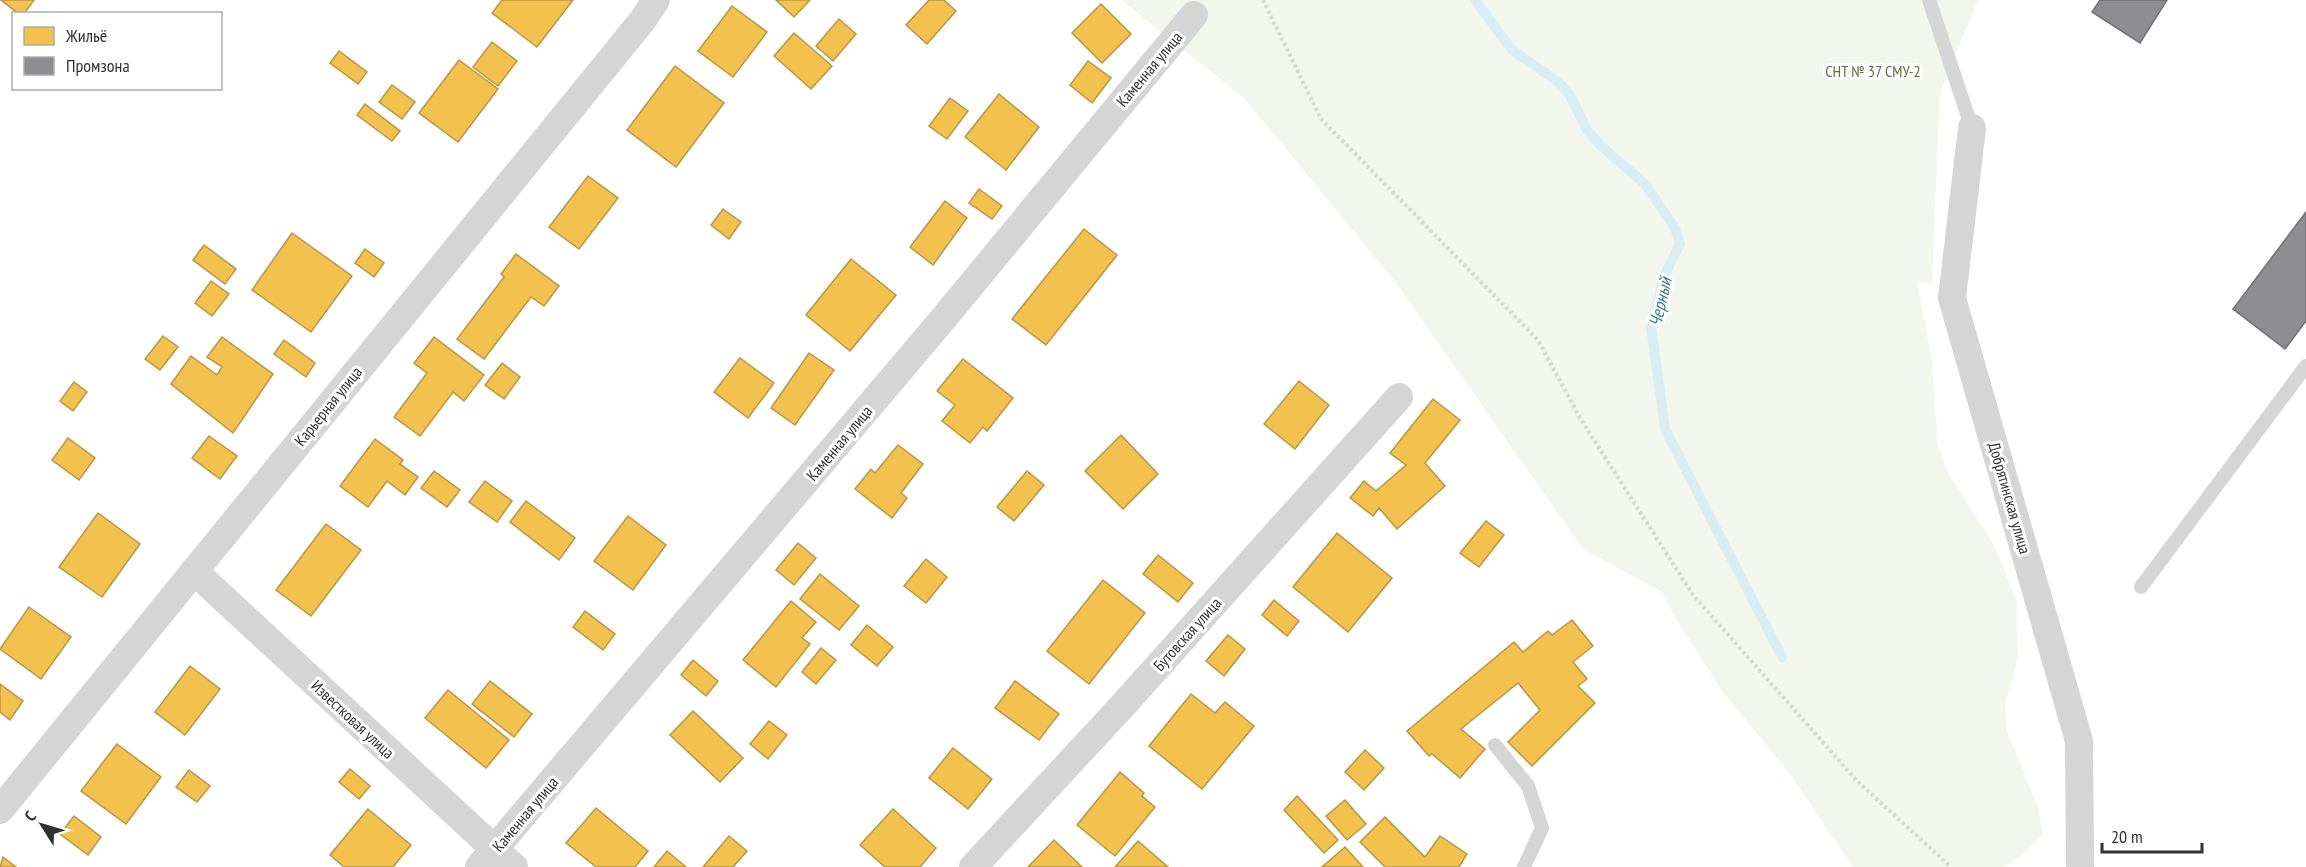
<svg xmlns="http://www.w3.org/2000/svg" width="2306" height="867" font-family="'PT Sans Narrow',sans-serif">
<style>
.green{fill:#f3f6ed}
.homes{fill:#f2c14e;stroke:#b89645;stroke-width:1.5}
.industry{fill:#8d8d92;stroke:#717175;stroke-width:1.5}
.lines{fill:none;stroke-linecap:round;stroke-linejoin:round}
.stream{stroke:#dbedf4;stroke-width:10}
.path{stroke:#d5d5d5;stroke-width:4;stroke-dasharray:3 3;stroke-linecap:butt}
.lane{stroke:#d5d5d5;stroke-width:14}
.street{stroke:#d5d5d5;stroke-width:28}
.labels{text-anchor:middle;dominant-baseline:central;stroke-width:6;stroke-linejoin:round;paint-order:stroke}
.street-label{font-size:16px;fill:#313131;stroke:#fff}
.park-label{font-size:16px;fill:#5b713b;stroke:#fff}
.water-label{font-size:18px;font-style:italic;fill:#377a93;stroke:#fff}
</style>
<rect width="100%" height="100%" fill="#fff"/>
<path class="green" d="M1121,0H1978L1940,93L1932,284L1917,282L1932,361L1938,446L1948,473L1995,547L2017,602L2018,657L2005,706L2007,731L2038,807L2043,835L2026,852L2003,867H1853L1790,774L1722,691L1675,617L1662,592L1583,549L1396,283L1245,99Z"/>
<g class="homes">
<path d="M1,0H34L24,14H19Z"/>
<path d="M502,0H573L537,47L492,13Z"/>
<path d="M776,0H810L794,17Z"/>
<path d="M929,0H944L956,11L927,44L906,25Z"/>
<path d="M1101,4L1131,34L1102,63L1072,33Z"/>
<path d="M732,6L767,32L733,77L698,51Z"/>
<path d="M839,19L856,34L833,61L816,46Z"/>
<path d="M794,33L832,66L811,89L774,56Z"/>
<path d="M492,42L517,61L498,86L473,67Z"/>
<path d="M339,51L367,72L358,84L330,63Z"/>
<path d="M459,60L498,89L458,142L419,113Z"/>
<path d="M1088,61L1111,78L1092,103L1070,85Z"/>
<path d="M675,66L724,103L676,167L627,130Z"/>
<path d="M392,85L415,102L402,119L379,102Z"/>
<path d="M999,94L1039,127L1006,170L965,137Z"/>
<path d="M950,98L968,111L947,139L929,126Z"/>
<path d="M365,104L400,131L392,141L357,115Z"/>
<path d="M588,176L618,198L579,249L549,227Z"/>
<path d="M979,189L1002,206L992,219L969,203Z"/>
<path d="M945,201L967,218L933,265L910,247Z"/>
<path d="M723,209L741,222L729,239L711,225Z"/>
<path d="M1084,229L1117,255L1046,345L1012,319Z"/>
<path d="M292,233L352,276L311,332L252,290Z"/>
<path d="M204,245L236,269L225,284L193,260Z"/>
<path d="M365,249L384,263L374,277L355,263Z"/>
<path d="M516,254L559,286L544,306L531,297L484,359L457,339L504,277L501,274Z"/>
<path d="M851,259L896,295L850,351L806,315Z"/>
<path d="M211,281L229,294L212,316L195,303Z"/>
<path d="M163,336L178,347L160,370L145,359Z"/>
<path d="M222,337L273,374L233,433L171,384L191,356L217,375L222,367L207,357Z"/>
<path d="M434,337L484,375L464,401L453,392L420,436L394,417L427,373L414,363Z"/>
<path d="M284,340L315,363L306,377L274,354Z"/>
<path d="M809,353L834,370L795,425L771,408Z"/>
<path d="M740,358L774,383L748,418L714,392Z"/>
<path d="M963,359L1013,398L987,431L983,427L970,443L942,421L955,405L937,391Z"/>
<path d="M502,363L520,377L504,399L485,385Z"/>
<path d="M1299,381L1329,405L1295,449L1264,424Z"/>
<path d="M74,382L87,392L73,411L60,401Z"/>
<path d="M1433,399L1460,420L1425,463L1445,486L1397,529L1379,508L1373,516L1350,498L1364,481L1376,491L1406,465L1390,453Z"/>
<path d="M1121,435L1158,474L1123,509L1085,471Z"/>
<path d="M209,436L237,456L220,479L192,458Z"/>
<path d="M68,438L95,458L79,480L52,460Z"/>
<path d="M375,439L403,460L400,464L418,477L405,495L387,481L368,507L340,486Z"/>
<path d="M898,445L923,464L901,493L907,498L892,518L855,489L871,469L875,473Z"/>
<path d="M434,471L460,490L447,507L421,488Z"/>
<path d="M1027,471L1044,485L1014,521L997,507Z"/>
<path d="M485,481L512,501L497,522L469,502Z"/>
<path d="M526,501L575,538L559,560L510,522Z"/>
<path d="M98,513L140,544L102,597L59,567Z"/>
<path d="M628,516L666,545L633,590L594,561Z"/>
<path d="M1486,521L1504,535L1479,567L1460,553Z"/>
<path d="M326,524L361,550L311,616L276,590Z"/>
<path d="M1337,533L1392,578L1348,632L1293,587Z"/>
<path d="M798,543L816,558L794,585L776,570Z"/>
<path d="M1158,555L1193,583L1178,602L1143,574Z"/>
<path d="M926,559L947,577L926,603L904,586Z"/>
<path d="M820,574L859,606L839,630L800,599Z"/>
<path d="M1103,580L1145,613L1089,684L1047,651Z"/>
<path d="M1274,600L1299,621L1287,636L1262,615Z"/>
<path d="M791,601L816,622L802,638L810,644L776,687L743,660Z"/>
<path d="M29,607L71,637L41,679L0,649Z"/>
<path d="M585,611L615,634L603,650L573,627Z"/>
<path d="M1572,620L1593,646L1573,662L1587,679L1578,686L1595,703L1532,766L1508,742L1540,710L1518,683L1461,729L1485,749L1460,778L1432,754L1429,756L1407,731L1514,642L1523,652L1548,631L1552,635Z"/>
<path d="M867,625L893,647L877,666L851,645Z"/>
<path d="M1228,635L1245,649L1224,676L1206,661Z"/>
<path d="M821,648L836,660L816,684L802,672Z"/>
<path d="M693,660L718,681L706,696L681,675Z"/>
<path d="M190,666L220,689L185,735L155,712Z"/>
<path d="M490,681L532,714L514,737L472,704Z"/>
<path d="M1015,681L1059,714L1039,740L995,708Z"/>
<path d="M0,684L23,701L10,720L0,712Z"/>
<path d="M448,690L509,740L486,768L425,718Z"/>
<path d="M1191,694L1215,713L1225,702L1254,726L1202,789L1149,746Z"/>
<path d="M693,711L743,758L720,782L670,735Z"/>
<path d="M769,721L787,735L768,759L750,744Z"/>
<path d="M117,744L161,777L126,824L81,791Z"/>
<path d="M953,748L992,779L968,809L929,778Z"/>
<path d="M1365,750L1384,768L1364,790L1345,772Z"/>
<path d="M350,769L370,786L359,799L339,782Z"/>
<path d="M189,770L210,786L197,802L176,787Z"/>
<path d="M1120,772L1144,793L1142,796L1155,807L1115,856L1077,825Z"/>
<path d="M1297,796L1338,840L1324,853L1284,810Z"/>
<path d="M1345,800L1366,824L1347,840L1326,816Z"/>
<path d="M596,808L648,851L635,867H596L566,843Z"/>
<path d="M368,809L411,845L393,867H344L330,855Z"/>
<path d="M893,809L936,848L920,867H885L860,845Z"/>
<path d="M74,816L101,837L88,855L60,834Z"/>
<path d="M1385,817L1425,857L1440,836L1467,854L1459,867H1385L1360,842Z"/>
<path d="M729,836L747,851L733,867H703Z"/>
<path d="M1054,840L1082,867H1028Z"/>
<path d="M1138,841L1168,867H1115Z"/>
<path d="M1345,847L1363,867H1322Z"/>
<path d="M667,851L686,867H654Z"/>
<path d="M3,857L16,867H0Z"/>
</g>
<g class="industry">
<path d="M2100,0H2167L2140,43L2092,12Z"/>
<path d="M2306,212V321L2285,349L2233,309Z"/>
</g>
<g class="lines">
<path class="stream" d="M1475,0L1512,50L1557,81L1570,95L1587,130L1600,145L1645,184L1675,228L1680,244L1665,274L1651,326L1665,429L1782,657"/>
<path class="path" d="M1263,0L1321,119L1538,340L1580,418L1693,595L1857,781L1951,867"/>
<g class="lane">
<path d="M1929,0L1972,128"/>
<path d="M2141,587L2306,366"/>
<path d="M1495,745L1528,786L1542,828L1524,867"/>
</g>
<g class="street">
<path d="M1972,128L1952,298L2079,741L2080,867"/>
<path d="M194,571L514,867"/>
<path d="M0,810L642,21L656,0"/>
<path d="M479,867L943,319L1194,15"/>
<path d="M973,867L1125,703L1399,397"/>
</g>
</g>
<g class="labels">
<g class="street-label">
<text transform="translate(1149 69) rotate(-50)">Каменная улица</text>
<text transform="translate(328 406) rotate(-51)">Карьерная улица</text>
<text transform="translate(839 443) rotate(-50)">Каменная улица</text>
<text transform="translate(2010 498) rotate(74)">Добрятинская улица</text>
<text transform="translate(1187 634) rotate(-48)">Бутовская улица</text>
<text transform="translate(353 719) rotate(43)">Известковая улица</text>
<text transform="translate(525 814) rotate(-50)">Каменная улица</text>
</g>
<g class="park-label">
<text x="1873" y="71">СНТ № 37 СМУ-2</text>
</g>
<g class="water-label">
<text transform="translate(1660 302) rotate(-77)">Черный</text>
</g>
</g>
<rect x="12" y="12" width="210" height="78" fill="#ffffff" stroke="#adadad" stroke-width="1.5"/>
<rect x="24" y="27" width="30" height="18" fill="#f2c14e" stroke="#adadad" stroke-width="1.5"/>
<text x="66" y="42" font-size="18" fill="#313131">Жильё</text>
<rect x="24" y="57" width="30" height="18" fill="#8d8d92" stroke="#adadad" stroke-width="1.5"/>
<text x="66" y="72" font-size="18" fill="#313131">Промзона</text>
<g transform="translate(42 825) rotate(307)" stroke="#ffffff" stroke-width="4.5" paint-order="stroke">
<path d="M0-4.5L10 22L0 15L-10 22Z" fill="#313131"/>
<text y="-9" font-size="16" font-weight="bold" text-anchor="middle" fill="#313131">С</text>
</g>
<path d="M2102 843v9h100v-9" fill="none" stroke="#313131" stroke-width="3"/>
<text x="2111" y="843" font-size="18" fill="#313131" stroke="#ffffff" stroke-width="4.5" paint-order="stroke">20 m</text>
</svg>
